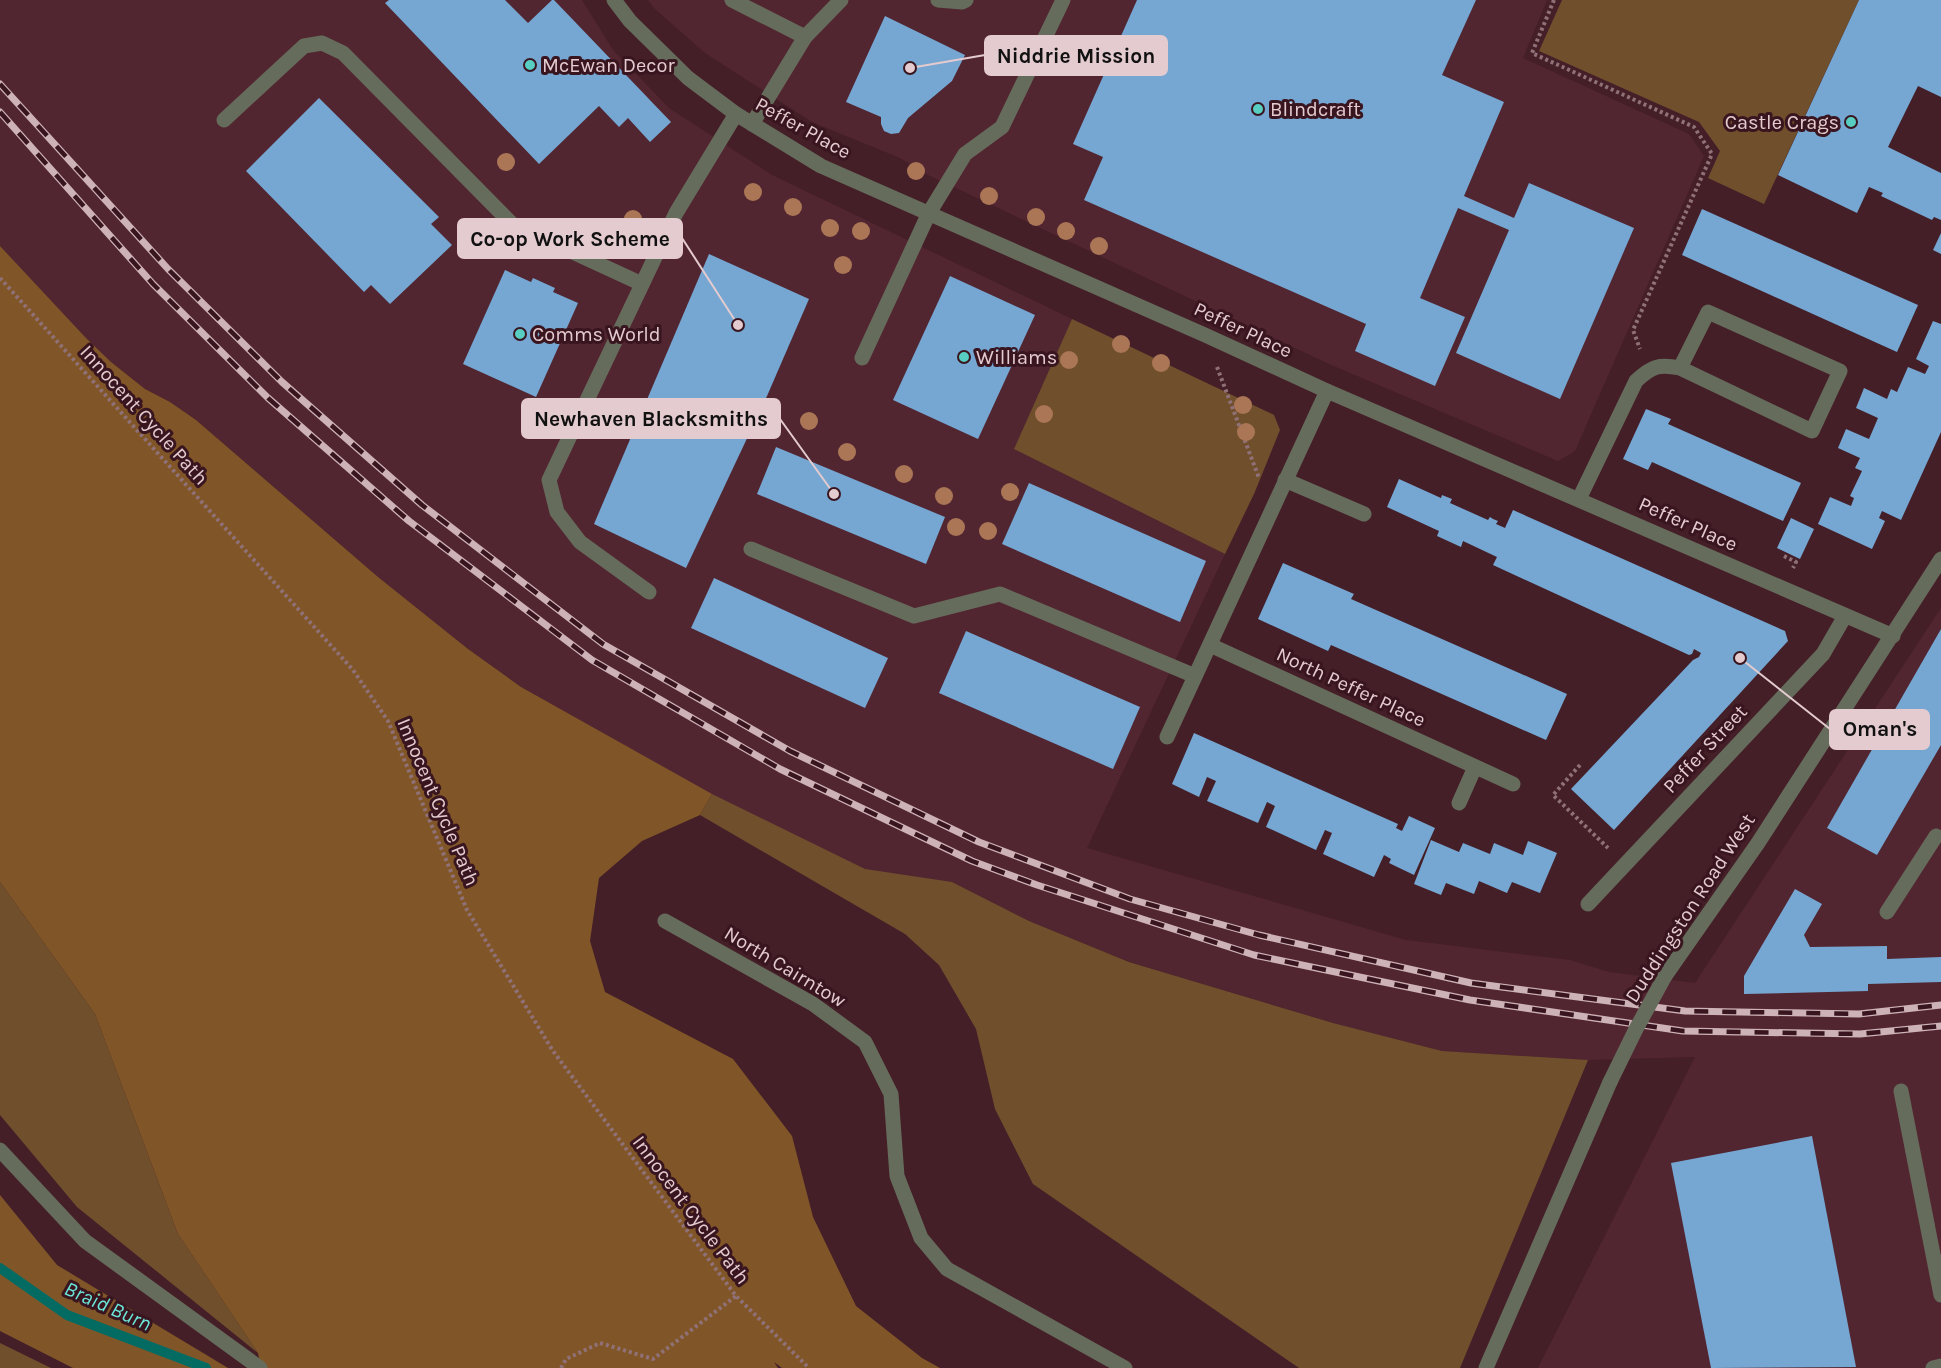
<svg xmlns="http://www.w3.org/2000/svg" width="1941" height="1368" font-family="Karla,sans-serif">
<style>
.built{fill:#522631}
.green{fill:#704f2d}
.forest{fill:#805628}
.lines{fill:none;stroke-linecap:round;stroke-linejoin:round}
.stream{stroke:#046b63;stroke-width:10}
.building{fill:#75a7d2}
.path{stroke:#907178;stroke-width:4;stroke-dasharray:3 3;stroke-linecap:butt}
.minor{stroke:#666c5c;stroke-width:15}
.rail-casing{stroke:#cdb2b7;stroke-width:7}
.rail{stroke:#39151f;stroke-width:4.5;stroke-dasharray:14;stroke-linecap:butt}
.minor-bridge{stroke:#666c5c;stroke-width:15}
.tree{fill:#ab7656}
.poi-dot{fill:#57cec1;stroke:#39151f;stroke-width:2}
.labels{text-anchor:middle;dominant-baseline:central;stroke-width:6;stroke-linejoin:round;paint-order:stroke}
.poi-label{font-size:20px;fill:#e4cbcf;stroke:#39151f;text-anchor:start}
.street-label{font-size:20px;fill:#e4cbcf;stroke:#39151f}
.water-label{font-size:21px;font-style:italic;fill:#6be7d9;stroke:#39151f}
.leader{fill:none;stroke:#e4cbcf;stroke-width:2}
.callout-dot{fill:#e4cbcf;stroke:#39151f;stroke-width:2}
.callout{fill:#e4cbcf;stroke:#e4cbcf;stroke-width:2}
.callout-label{font-size:21px;text-anchor:middle;font-weight:bold;fill:#111}
</style>
<rect width="100%" height="100%" fill="#441f28"/>
<g class="built">
<path d="M0,0H582L613,50L669,108L772,175L1072,319L1014,449L1225,554L1087,848L1406,940L1570,960L1609,972L1695,983L1941,608V1368H1538L1695,1057L1587,1060L1442,1051L1333,1023L1130,962L1029,921L952,882L850,873L521,687L468,649L378,577L196,420L170,402L145,389L111,362L86,338L0,246Z"/>
<path d="M648,0H1547L1523,58L1689,134L1704,156L1575,451L1558,461L1329,364L926,174L900,158L812,122L705,53L655,9Z"/>
</g>
<g class="green">
<path d="M1562,0H1859L1764,204L1708,178L1720,151L1699,122L1539,51Z"/>
<path d="M1072,319L1274,415L1280,430L1254,494L1225,554L1014,449Z"/>
<path d="M712,794L865,869L952,882L1029,921L1129,962L1333,1023L1442,1051L1588,1060L1460,1368H1299L1033,1184L995,1109L976,1029L939,965L905,934L700,815Z"/>
<path d="M0,882L95,1014L178,1234L258,1353L77,1207L0,1115Z"/>
<path d="M0,1343L51,1368H0Z"/>
</g>
<g class="forest">
<path d="M0,246L86,338L111,362L145,389L170,402L196,420L378,577L468,649L521,687L712,794L700,815L642,841L599,878L590,941L605,992L733,1059L792,1136L813,1217L856,1306L922,1358L940,1368H782L774,1362L778,1368H261L258,1353L178,1234L95,1014L0,882Z"/>
<path d="M0,1195L57,1265L228,1368H73L0,1331Z"/>
</g>
<g class="lines">
<path class="stream" d="M0,1268L67,1315L206,1368"/>
</g>
<g class="building">
<path d="M389,0H505L528,23L552,0H554L671,122L650,142L628,118L619,127L599,106L539,164L385,3Z"/>
<path d="M1137,0H1476L1442,75L1504,102L1464,196L1514,218L1529,183L1634,228L1560,399L1456,353L1509,230L1458,208L1420,298L1465,317L1435,386L1355,351L1366,324L1084,200L1103,157L1073,144Z"/>
<path d="M1859,0H1941V97L1918,86L1888,147L1941,173V220L1934,217L1932,220L1881,196L1883,193L1869,187L1857,213L1778,175Z"/>
<path d="M885,16L965,55L952,81L908,118L899,133L891,134L884,131L881,124V117L846,102Z"/>
<path d="M319,98L439,217L431,224L452,245L390,304L371,285L364,292L246,171Z"/>
<path d="M1702,209L1918,305L1897,352L1682,255Z"/>
<path d="M1941,233V254L1933,250Z"/>
<path d="M709,254L809,299L767,396L686,568L594,524Z"/>
<path d="M505,270L531,282L533,278L555,288L553,292L578,303L536,397L463,364Z"/>
<path d="M950,276L1035,315L978,439L893,400Z"/>
<path d="M1933,321L1941,324V432L1901,520L1882,511L1879,518L1885,521L1872,549L1818,524L1830,497L1851,506L1854,498L1850,496L1862,471L1855,468L1860,458L1838,448L1846,429L1869,439L1878,418L1856,408L1864,388L1887,399L1891,389L1897,392L1908,367L1925,374L1929,366L1916,359Z"/>
<path d="M1646,409L1671,419L1668,424L1801,483L1783,521L1652,462L1648,470L1623,459Z"/>
<path d="M776,447L945,517L926,564L757,494Z"/>
<path d="M1399,479L1441,498L1442,495L1452,499L1450,503L1488,520L1490,517L1493,519L1498,521L1496,524L1505,528L1513,510L1785,631L1788,641L1614,830L1571,789L1693,660L1699,657L1701,653L1694,649L1692,654L1689,655L1493,565L1497,557L1463,541L1461,547L1437,536L1439,531L1387,507Z"/>
<path d="M1029,483L1206,561L1180,622L1002,544Z"/>
<path d="M1791,518L1814,529L1800,559L1777,548Z"/>
<path d="M1283,563L1354,594L1351,599L1567,694L1546,740L1331,645L1328,651L1258,619Z"/>
<path d="M714,578L888,658L865,708L691,628Z"/>
<path d="M1941,629V745L1877,855L1827,828Z"/>
<path d="M966,631L1140,707L1113,769L939,693Z"/>
<path d="M1194,733L1398,824L1396,828L1402,831L1409,816L1435,828L1414,875L1389,863L1391,859L1384,855L1374,877L1323,854L1332,833L1325,830L1316,850L1266,827L1275,806L1267,802L1258,823L1207,801L1216,781L1207,777L1199,797L1172,784Z"/>
<path d="M1431,840L1459,852L1463,843L1490,854L1494,843L1523,855L1528,841L1557,853L1540,893L1512,882L1507,893L1479,881L1474,894L1446,883L1441,895L1414,884Z"/>
<path d="M1795,889L1822,904L1804,935L1810,947L1887,946V959L1941,957V982L1868,984V991L1744,994V976Z"/>
<path d="M1812,1136L1856,1367L1711,1368L1671,1163Z"/>
</g>
<g class="lines">
<g class="path">
<path d="M1554,0L1532,53L1694,127L1712,154L1633,330L1640,349"/>
<path d="M0,278L353,670L388,721L467,910L553,1051L736,1296L809,1368"/>
<path d="M1217,367L1259,478"/>
<path d="M1784,556L1796,562L1793,568"/>
<path d="M1580,765L1553,795L1608,848"/>
<path d="M561,1368L566,1359L600,1343L653,1359L736,1296"/>
</g>
<g class="minor">
<path d="M614,0L630,21L688,78L736,114L821,166L1205,335L1327,391L1893,636"/>
<path d="M732,0L805,37"/>
<path d="M938,0L962,2L966,0"/>
<path d="M224,120L304,46L322,43L343,53L512,224L642,284"/>
<path d="M752,124L805,37L841,0"/>
<path d="M862,358L929,213L965,154L1002,127L1063,0"/>
<path d="M1285,480L1364,514"/>
<path d="M1579,499L1636,381C1652,366 1659,364 1680,368L1812,431L1840,371L1708,312L1680,368"/>
<path d="M751,549L914,616L1000,594L1195,676"/>
<path d="M649,592L580,542L557,512L549,480L676,213L736,114"/>
<path d="M1210,645L1513,784"/>
<path d="M1167,737L1327,391"/>
<path d="M1459,803L1475,767"/>
<path d="M1588,904L1823,654L1845,616"/>
<path d="M1887,912L1936,836"/>
<path d="M665,921L813,1004L865,1042L891,1094L897,1176L921,1238L947,1269L1125,1368"/>
<path d="M1665,976L1758,843L1941,559"/>
<path d="M1901,1091L1941,1295"/>
<path d="M0,1150L85,1241L260,1368"/>
<path d="M1486,1368L1610,1082"/>
<path d="M1933,1368L1941,1366"/>
</g>
<defs>
<g id="rail">
<path d="M0,84L168,269L282,382L422,505L603,644L790,751L979,842L1130,899L1259,935L1471,983L1685,1011L1859,1014L1941,1005"/>
<path d="M0,112L153,284L268,398L409,521L592,660L780,769L972,861L1037,885L1254,955L1470,1000L1683,1031L1860,1034L1941,1026"/>
</g>
</defs>
<use href="#rail" class="rail-casing"/>
<use href="#rail" class="rail"/>
<path class="minor-bridge" d="M1610,1082L1636,1029L1665,976"/>
</g>
<g class="tree">
<circle cx="506" cy="162" r="9"/>
<circle cx="916" cy="171" r="9"/>
<circle cx="753" cy="192" r="9"/>
<circle cx="989" cy="196" r="9"/>
<circle cx="793" cy="207" r="9"/>
<circle cx="1036" cy="217" r="9"/>
<circle cx="633" cy="219" r="9"/>
<circle cx="830" cy="228" r="9"/>
<circle cx="861" cy="231" r="9"/>
<circle cx="1066" cy="231" r="9"/>
<circle cx="1099" cy="246" r="9"/>
<circle cx="843" cy="265" r="9"/>
<circle cx="1121" cy="344" r="9"/>
<circle cx="1069" cy="360" r="9"/>
<circle cx="1161" cy="363" r="9"/>
<circle cx="1243" cy="405" r="9"/>
<circle cx="1044" cy="414" r="9"/>
<circle cx="809" cy="421" r="9"/>
<circle cx="1246" cy="432" r="9"/>
<circle cx="847" cy="452" r="9"/>
<circle cx="904" cy="474" r="9"/>
<circle cx="1010" cy="492" r="9"/>
<circle cx="944" cy="496" r="9"/>
<circle cx="956" cy="527" r="9"/>
<circle cx="988" cy="531" r="9"/>
</g>
<g class="poi-dot">
<circle cx="530" cy="65" r="6"/>
<circle cx="1258" cy="109" r="6"/>
<circle cx="1851" cy="122" r="6"/>
<circle cx="520" cy="334" r="6"/>
<circle cx="964" cy="357" r="6"/>
</g>
<g class="labels">
<g class="poi-label">
<text x="542" y="65">McEwan Decor</text>
<text x="1270" y="109">Blindcraft</text>
<text x="1839" y="122" text-anchor="end">Castle Crags</text>
<text x="532" y="334">Comms World</text>
<text x="976" y="357">Williams</text>
</g>
<g class="street-label">
<text transform="translate(803 128) rotate(29)">Peffer Place</text>
<text transform="translate(1243 330) rotate(25)">Peffer Place</text>
<text transform="translate(144 415) rotate(48)">Innocent Cycle Path</text>
<text transform="translate(1688 524) rotate(24)">Peffer Place</text>
<text transform="translate(1351 687) rotate(25)">North Peffer Place</text>
<text transform="translate(1705 749) rotate(-47)">Peffer Street</text>
<text transform="translate(438 802) rotate(67)">Innocent Cycle Path</text>
<text transform="translate(1690 908) rotate(-57)">Duddingston Road West</text>
<text transform="translate(785 967) rotate(31)">North Cairntow</text>
<text transform="translate(691 1210) rotate(53)">Innocent Cycle Path</text>
</g>
<g class="water-label">
<text transform="translate(108 1306) rotate(24)">Braid Burn</text>
</g>
</g>
<path class="leader" d="M910 68L985 55M738 325L682 238M834 494L780 419M1740 658L1830 729"/>
<g class="callout-dot">
<circle cx="910" cy="68" r="6"/>
<circle cx="738" cy="325" r="6"/>
<circle cx="834" cy="494" r="6"/>
<circle cx="1740" cy="658" r="6"/>
</g>
<g class="callout">
<rect x="985" y="36" width="182" height="39" rx="6"/>
<rect x="458" y="219" width="224" height="39" rx="6"/>
<rect x="522" y="399" width="258" height="39" rx="6"/>
<rect x="1830" y="710" width="99" height="39" rx="6"/>
</g>
<g class="callout-label">
<text x="1076" y="63">Niddrie Mission</text>
<text x="570" y="246">Co-op Work Scheme</text>
<text x="651" y="426">Newhaven Blacksmiths</text>
<text x="1880" y="736">Oman's</text>
</g>
</svg>
